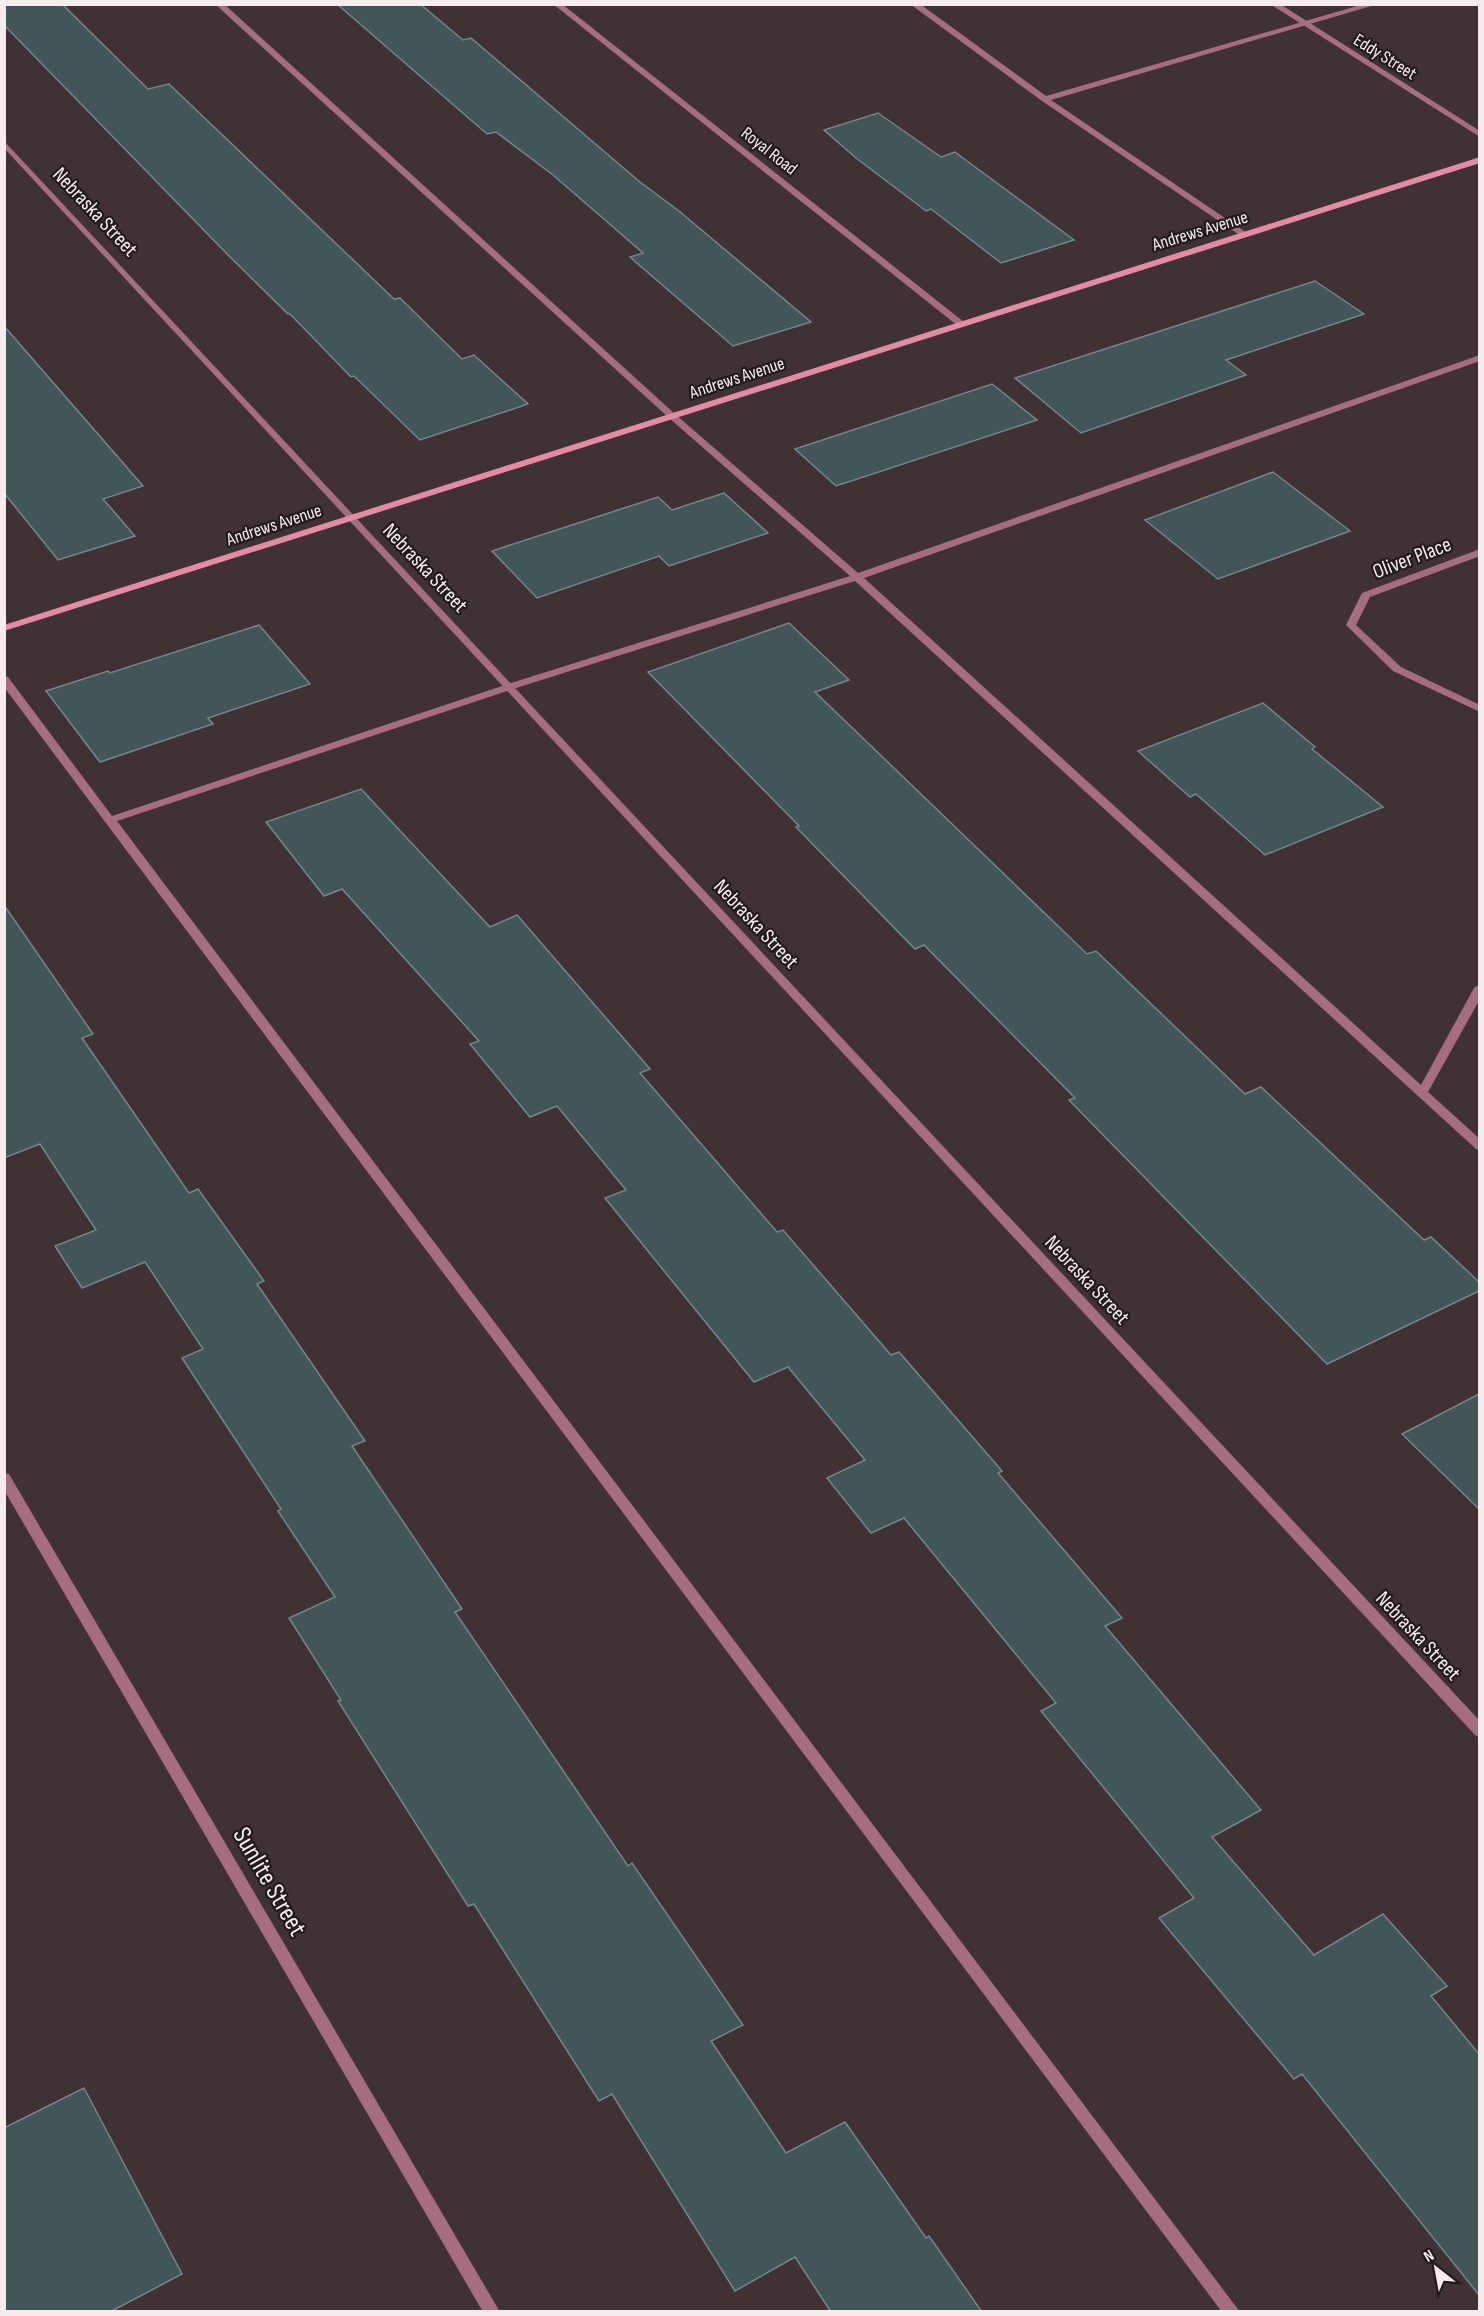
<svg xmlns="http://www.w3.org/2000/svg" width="1484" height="2316" font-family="'Sofia Sans Condensed',sans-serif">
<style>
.building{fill:#425559;stroke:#73878b;stroke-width:1.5}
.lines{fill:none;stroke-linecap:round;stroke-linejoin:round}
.lane{fill:#a56d7d;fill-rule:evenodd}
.street{fill:#a56d7d;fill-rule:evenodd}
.secondary{fill:#e38aa5;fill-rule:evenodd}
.labels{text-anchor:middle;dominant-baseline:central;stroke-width:4.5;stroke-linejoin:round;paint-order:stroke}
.far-street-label{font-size:18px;fill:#f6ecee;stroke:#221b1d}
.street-label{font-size:21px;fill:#f6ecee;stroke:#221b1d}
.near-street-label{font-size:26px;fill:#f6ecee;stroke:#221b1d}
</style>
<rect width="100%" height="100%" fill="#403135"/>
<g class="building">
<path d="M4,4H62L148,89L169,84L394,299L400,298L462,359L474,355L528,404L420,440L354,376L351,377L290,314H288L230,257L4,25Z"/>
<path d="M337,4H420L463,40L471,38L640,182L679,211L811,322L733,346L630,257L643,253L553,175L496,132L487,134Z"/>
<path d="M878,113L941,157L955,152L1074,240L1001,263L931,209L926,211L856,158L824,130Z"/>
<path d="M1315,281L1364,314L1226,360L1246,375L1081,433L1015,378Z"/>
<path d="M4,326L143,486L103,499L135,536L58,560L4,493Z"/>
<path d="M992,384L1037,420L836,486L795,449Z"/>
<path d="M1273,472L1350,531L1218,579L1145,520Z"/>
<path d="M724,493L768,533L669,566L659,556L537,598L492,551L658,497L672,510Z"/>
<path d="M789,623L849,680L815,692L1087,954L1096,951L1245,1094L1261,1087L1424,1240L1431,1237L1479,1282V1291L1327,1364L1069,1100L1075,1098L924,945L915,949L796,827L799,826L648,672Z"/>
<path d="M259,625L310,684L208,718L213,724L100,762L46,691L108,671L110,673Z"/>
<path d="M1263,703L1315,747L1312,749L1383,807L1265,855L1196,794L1190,797L1138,751Z"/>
<path d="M361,789L490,927L517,915L650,1069L640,1073L777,1232L783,1230L891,1355L899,1352L1002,1471L998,1473L1122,1618L1105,1626L1261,1810L1212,1837L1314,1955L1383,1914L1447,1986L1431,1996L1479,2054V2295L1302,2074L1294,2079L1159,1918L1194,1898L1041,1711L1056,1703L904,1518L871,1533L827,1478L865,1460L788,1367L754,1382L605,1198L626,1190L557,1106L530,1117L470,1044L479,1041L342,889L324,896L266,822Z"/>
<path d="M4,905L93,1034L82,1038L189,1193L198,1189L264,1281L257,1284L365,1441L352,1446L462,1609L455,1612L628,1866L632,1863L743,2025L711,2041L786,2153L845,2122L926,2238L929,2236L982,2312H831L795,2257L735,2291L612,2094L599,2101L474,1904L468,1906L338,1701L341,1700L289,1618L335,1597L278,1511L281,1509L182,1358L203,1349L145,1262L82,1288L55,1246L96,1230L40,1144L4,1158Z"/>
<path d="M1479,1394V1509L1402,1434Z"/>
<path d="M84,2088L182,2274L110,2312H4V2128Z"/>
</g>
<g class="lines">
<g class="lane">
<path d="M215,4H224L675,414L858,573L1480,355V361L864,578L1421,1085L1474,988L1480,984V999L1428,1092L1480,1139V1150L1476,1149L855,581L513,689L117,821L1240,2312H1222L4,687V676L8,677L112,816L505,685L850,576L669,418Z"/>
<path d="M910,4H920L1046,96L1364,4H1378L1051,100L1247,233L1248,235L1244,238L1042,101Z"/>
</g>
<g class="street">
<path d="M553,4H562L964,322V326H958Z"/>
<path d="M1270,4H1280L1480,131V137Z"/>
<path d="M4,141L1480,1721V1737L1475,1735L4,148Z"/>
<path d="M1480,549V556L1370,597L1356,625L1401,667L1480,705V712L1393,671L1346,625L1362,593Z"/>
<path d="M4,1473L9,1474L500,2312H483L4,1490Z"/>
</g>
<path class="secondary" d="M1477,158H1480V163L4,631V625Z"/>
</g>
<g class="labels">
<g class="far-street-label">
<text transform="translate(1385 57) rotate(32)">Eddy Street</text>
<text transform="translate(769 151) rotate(38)">Royal Road</text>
<text transform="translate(1200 231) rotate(-17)">Andrews Avenue</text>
<text transform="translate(737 378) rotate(-18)">Andrews Avenue</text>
<text transform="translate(274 525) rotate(-18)">Andrews Avenue</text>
</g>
<g class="street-label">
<text transform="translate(95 212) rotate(47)">Nebraska Street</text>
<text transform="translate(1412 558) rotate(-21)">Oliver Place</text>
<text transform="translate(425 568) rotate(47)">Nebraska Street</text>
<text transform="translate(756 924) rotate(47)">Nebraska Street</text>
<text transform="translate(1087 1280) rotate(47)">Nebraska Street</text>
<text transform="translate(1418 1636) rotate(47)">Nebraska Street</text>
</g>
<g class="near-street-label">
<text transform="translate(269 1882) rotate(60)">Sunlite Street</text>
</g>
</g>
<rect width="1484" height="2316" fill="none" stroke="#f6ecee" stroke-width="12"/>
<g transform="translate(1436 2268) rotate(329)" stroke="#221b1d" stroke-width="4.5" paint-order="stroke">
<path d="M0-4.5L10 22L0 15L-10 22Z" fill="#f6ecee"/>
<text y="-9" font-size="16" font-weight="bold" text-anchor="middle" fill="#f6ecee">N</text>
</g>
</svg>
